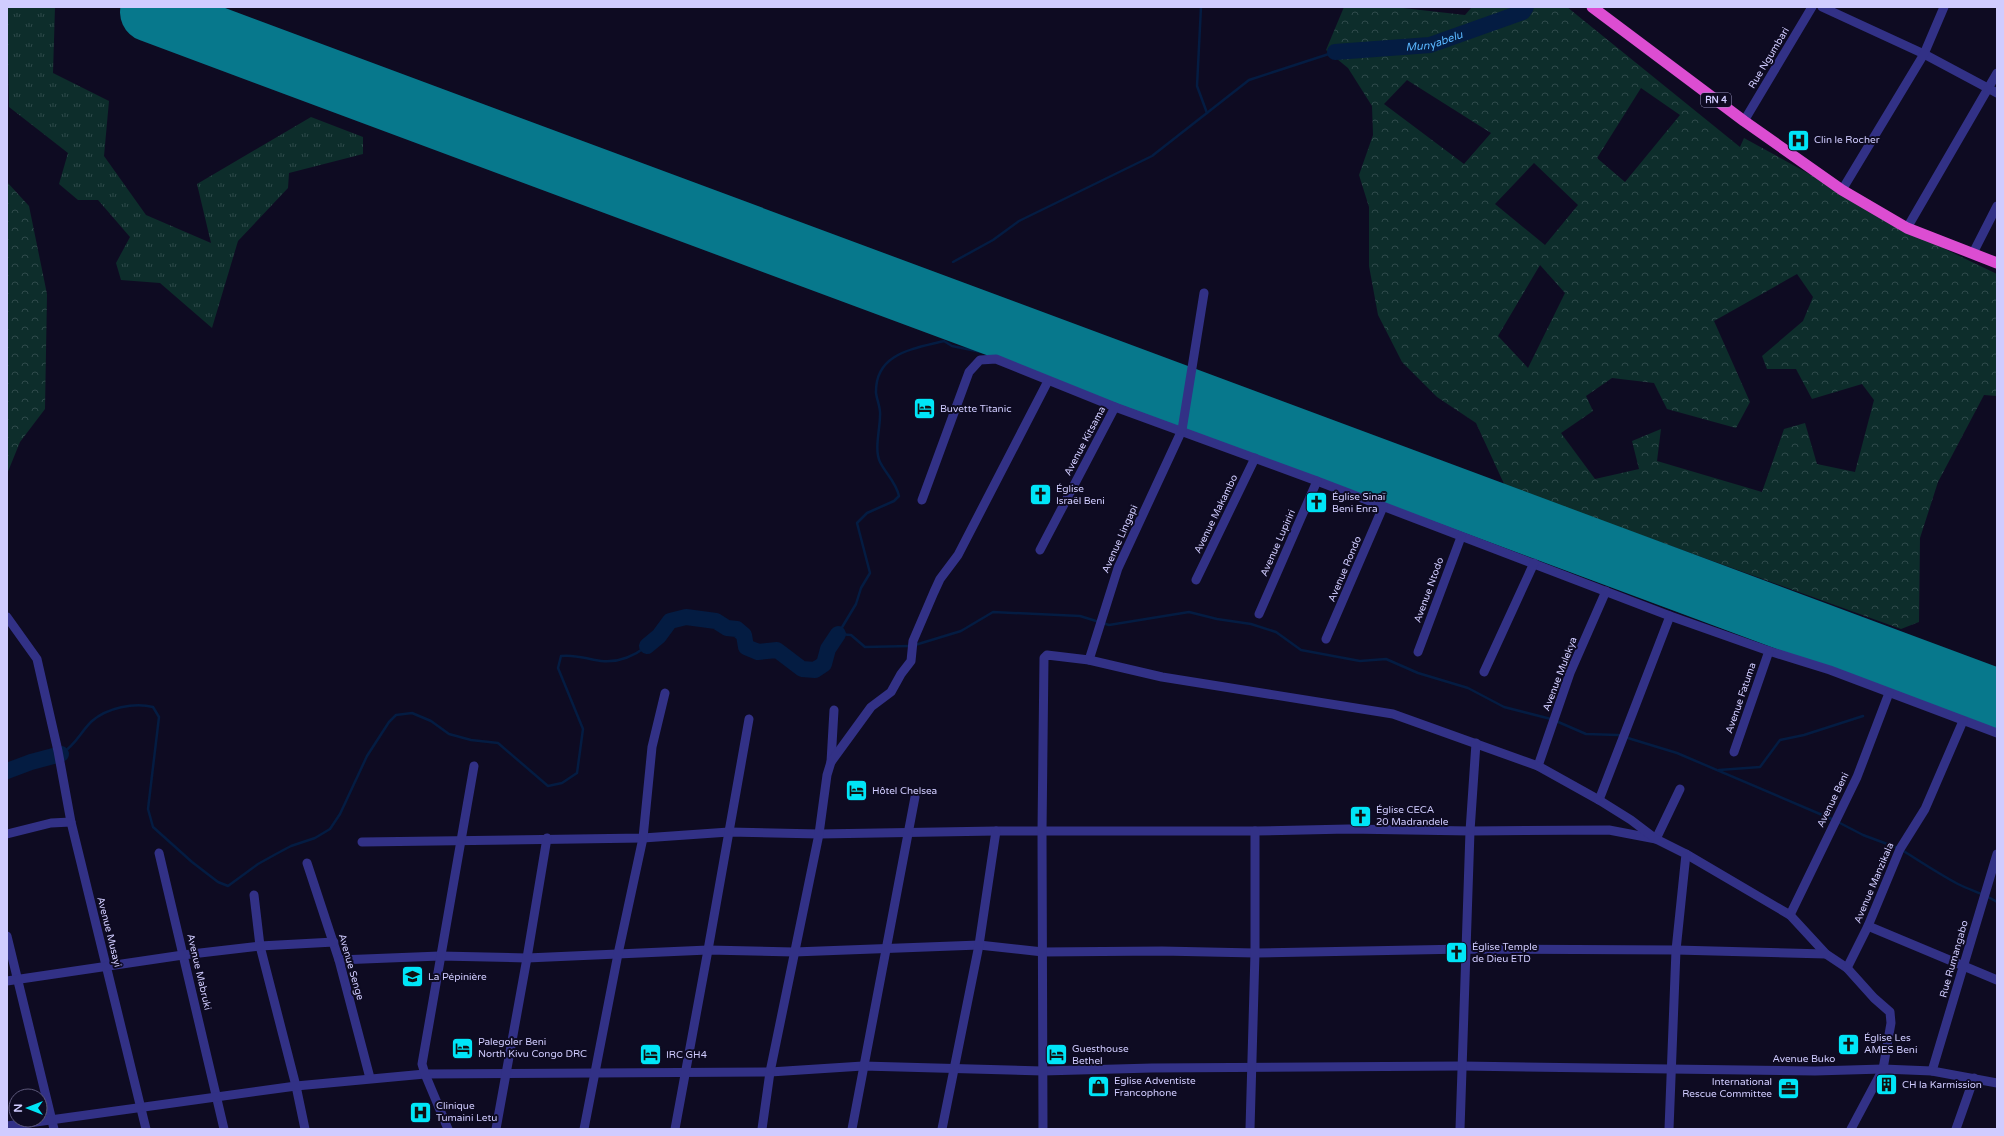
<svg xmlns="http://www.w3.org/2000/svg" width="2004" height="1136" font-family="'Varela Round',sans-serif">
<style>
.grass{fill:url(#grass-tufts)}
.forest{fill:url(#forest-crowns);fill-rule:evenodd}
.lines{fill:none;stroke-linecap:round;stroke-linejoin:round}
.stream{stroke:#041c42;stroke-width:2.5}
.river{stroke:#041c42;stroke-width:16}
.runway{stroke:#07788c;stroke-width:60}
.minor{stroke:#323186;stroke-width:9}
.trunk{stroke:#dc4dd2;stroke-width:11}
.labels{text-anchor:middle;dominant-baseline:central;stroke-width:4;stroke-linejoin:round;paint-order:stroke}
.shield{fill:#0e0b22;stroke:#9692bd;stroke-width:1}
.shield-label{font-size:9px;font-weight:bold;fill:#d0ccff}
.street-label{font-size:10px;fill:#d0ccff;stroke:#0e0b22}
.poi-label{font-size:10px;fill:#d0ccff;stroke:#0e0b22;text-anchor:start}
.water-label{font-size:11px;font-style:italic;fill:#5ab7ff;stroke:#0e0b22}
</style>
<defs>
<pattern id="grass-tufts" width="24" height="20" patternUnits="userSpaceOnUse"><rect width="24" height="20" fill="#0d2d2b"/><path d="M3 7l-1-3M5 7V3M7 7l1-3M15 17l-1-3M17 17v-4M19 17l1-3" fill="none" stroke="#2f4a4b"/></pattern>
<pattern id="forest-crowns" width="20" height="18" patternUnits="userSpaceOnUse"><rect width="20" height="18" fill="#0d2d2b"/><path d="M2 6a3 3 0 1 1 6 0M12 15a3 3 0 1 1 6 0" fill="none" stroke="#2f4a4b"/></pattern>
</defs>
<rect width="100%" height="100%" fill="#0e0b22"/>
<path class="grass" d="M7,7H55L53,73L109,101L104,156L146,215L211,243L197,184L311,117L363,137V154L289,173L288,188L238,241L212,328L160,283L121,280L116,263L130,237L98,200H78L59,184L68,153L9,107Z"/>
<g class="forest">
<path d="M1344,7H1394L1465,15L1472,7H1567L1740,147L1744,138L1947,250L1997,274V396L1984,395L1938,482L1920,538L1919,622L1901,629L1505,486L1476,423L1437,397L1402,362L1378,315L1369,266V207L1359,175L1373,135L1372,106L1348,68L1326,50ZM1407,80L1491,133L1464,164L1384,104ZM1641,88L1680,115L1625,182L1597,158ZM1534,163L1578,205L1545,245L1495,204ZM1540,265L1565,293L1528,368L1498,336ZM1797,274L1813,297L1803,321L1762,356L1767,369H1796L1812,399L1862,384L1874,400L1855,472L1817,464L1805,423L1784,429L1762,492L1657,461L1661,429L1632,441L1639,469L1595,479L1561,433L1593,411L1586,396L1612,378L1654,383L1667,409L1736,428L1750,402L1714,321Z"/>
<path d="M7,182L29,206L47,294L45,409L20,442L7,474Z"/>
</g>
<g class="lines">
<g class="stream">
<path d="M1201,7L1197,86L1207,113"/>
<path d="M953,262L993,240L1019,221L1152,156L1249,80L1335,52"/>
<path d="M1070,384L1252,453"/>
<path d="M1356,491L1794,654"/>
<path d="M915,645L961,631L993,612L1080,616L1109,625L1189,612L1217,619L1251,624L1276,632L1301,650L1360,661L1386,659L1418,673L1468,688L1504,707L1551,719"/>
<path d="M910,646L865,647L851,635L838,634L856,604L861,588L870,573L857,523L867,513L894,501L899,496C896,482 886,474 880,462C874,450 880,429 880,416C881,408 877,401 876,393C875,353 913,349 944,341L952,346L996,355"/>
<path d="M1556,721L1586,734L1618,735L1677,753L1834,820"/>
<path d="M61,754C76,745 81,731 92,721C107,708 134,702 153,707L159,717L148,809L153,827L192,862L218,882L228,886L258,864L276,854L291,846L315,838L330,829L340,814L367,756L389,722L396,715L412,713L431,721L449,734L471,740L498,743L548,786L562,783L577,773L583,729L558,668L561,656C575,654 586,659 601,661C618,663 634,656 647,646"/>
<path d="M1719,770L1760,767L1780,740L1804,735L1863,716"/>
<path d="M1838,822L1863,835L1898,848"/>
<path d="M1902,850C1921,862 1939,874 1958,884C1972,891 1985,894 1997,902"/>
</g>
<g class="river">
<path id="s1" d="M1335,52L1430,45L1523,12L1526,7"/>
<path d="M647,646L659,636L670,621L686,617L716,621L727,628L737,629L744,635L746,647L758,652L777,650L802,669L815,670L824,664L828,649L838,634"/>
<path d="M7,771L31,762L61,754"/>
</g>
<path class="runway" d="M150,12L1997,699"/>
<g class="minor">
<path d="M1822,7L1924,54L1997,93"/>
<path d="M1744,121L1812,7"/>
<path d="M1842,190L1924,54L1944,7"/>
<path d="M1907,228L1997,73"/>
<path d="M1973,253L1997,206"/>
<path d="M922,500L969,372L980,360L996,359L1115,407L1317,481L1670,616L1769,651L1830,670L1997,733"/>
<path d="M1040,550L1115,407"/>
<path d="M1196,580L1255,458"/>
<path d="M1259,614L1317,481"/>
<path d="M7,617L37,659L58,751L71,822L146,1129"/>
<path d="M1326,639L1383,507"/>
<path d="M1418,652L1461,537"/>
<path d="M1089,660L1118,568L1182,430L1204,293"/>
<path d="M1484,672L1534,563"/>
<path d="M1734,752L1769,651"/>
<path d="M831,762L834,710"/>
<path d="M1538,766L1570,673L1606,591"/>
<path d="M1599,800L1670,616"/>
<path d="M7,834L51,823L71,822"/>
<path d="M362,842L643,838L729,832L819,834L996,831H1255L1348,829L1470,831L1609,830L1656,839L1680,789"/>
<path d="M159,853L224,1129"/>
<path d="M1686,854L1790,915L1826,954L1847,968L1874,998L1890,1012L1891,1023L1883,1069L1851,1129"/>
<path d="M307,863L339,960L370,1078"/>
<path d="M254,895L260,946L296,1086L305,1129"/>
<path d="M1790,915L1857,777L1889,693"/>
<path d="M1868,926L1997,980"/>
<path d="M7,936L54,1129"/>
<path d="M339,960L440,956L527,958L708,950L794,952L979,945L1043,952L1162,951L1255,953L1466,949L1676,950L1826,954"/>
<path d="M1847,968L1868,926L1900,849L1925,809L1963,721"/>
<path d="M7,981L183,955L260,946L334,942"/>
<path d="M1932,1071L1997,854"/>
<path d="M7,1126L296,1086L425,1074L770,1072L863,1066L1043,1071L1152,1068L1462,1066L1815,1071L1883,1069L1932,1071L1997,1083"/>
<path d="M448,1129L425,1074L422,1064L474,766"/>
<path d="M496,1129L527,958L547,838"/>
<path d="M584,1129L618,954L643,838L652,747L665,693"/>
<path d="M675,1129L708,950L749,719"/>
<path d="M762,1129L770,1072L819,834L827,775L831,762L871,707L891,692L901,674L911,661L913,641L934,592L940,579L958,555L1048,381"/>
<path d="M852,1129L915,797"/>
<path d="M942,1129L979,945L996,831"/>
<path d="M1043,1129L1042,831L1044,658L1047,655L1089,660L1162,677L1393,714L1538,766L1599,800L1631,820L1656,839L1686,854L1676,950L1669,1129"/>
<path d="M1250,1129L1255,953V831"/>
<path d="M1460,1129L1470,831L1476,743"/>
<path d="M1956,1129L1974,1078"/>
</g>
<path class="trunk" d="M1592,7L1744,121L1842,190L1907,228L1997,263"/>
</g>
<defs>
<symbol id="hospital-square" viewBox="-11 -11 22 22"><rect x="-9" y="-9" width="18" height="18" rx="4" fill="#00e5f7" stroke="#0e0b22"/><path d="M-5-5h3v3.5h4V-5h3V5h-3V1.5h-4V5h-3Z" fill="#111"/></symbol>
<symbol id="hotel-square" viewBox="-11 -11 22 22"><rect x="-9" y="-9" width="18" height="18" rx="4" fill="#00e5f7" stroke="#0e0b22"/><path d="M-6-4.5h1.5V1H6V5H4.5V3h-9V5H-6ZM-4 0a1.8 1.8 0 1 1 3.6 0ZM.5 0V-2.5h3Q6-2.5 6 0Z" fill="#111"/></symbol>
<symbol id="church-square" viewBox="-11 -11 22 22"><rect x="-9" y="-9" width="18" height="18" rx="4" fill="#00e5f7" stroke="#0e0b22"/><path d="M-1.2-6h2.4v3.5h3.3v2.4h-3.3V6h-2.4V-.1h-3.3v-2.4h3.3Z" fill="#111"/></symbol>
<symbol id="school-square" viewBox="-11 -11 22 22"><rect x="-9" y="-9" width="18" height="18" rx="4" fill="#00e5f7" stroke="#0e0b22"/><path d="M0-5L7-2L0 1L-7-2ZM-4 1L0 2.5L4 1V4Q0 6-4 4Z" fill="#111"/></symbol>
<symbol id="building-square" viewBox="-11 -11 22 22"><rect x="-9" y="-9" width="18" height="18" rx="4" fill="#00e5f7" stroke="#0e0b22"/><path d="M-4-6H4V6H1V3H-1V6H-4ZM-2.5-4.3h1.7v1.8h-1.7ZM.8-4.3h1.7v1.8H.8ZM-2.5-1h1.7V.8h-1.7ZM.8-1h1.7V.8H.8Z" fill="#111"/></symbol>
<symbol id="shop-square" viewBox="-11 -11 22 22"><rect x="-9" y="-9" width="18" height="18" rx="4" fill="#00e5f7" stroke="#0e0b22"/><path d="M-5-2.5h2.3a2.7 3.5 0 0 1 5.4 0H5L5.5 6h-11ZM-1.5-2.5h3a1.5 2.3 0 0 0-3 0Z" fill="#111"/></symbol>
<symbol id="office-square" viewBox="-11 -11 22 22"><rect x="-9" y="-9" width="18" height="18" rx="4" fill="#00e5f7" stroke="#0e0b22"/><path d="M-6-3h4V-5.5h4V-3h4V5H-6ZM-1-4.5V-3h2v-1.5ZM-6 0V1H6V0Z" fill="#111"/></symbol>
</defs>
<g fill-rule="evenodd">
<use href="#hospital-square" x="1786" y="128" width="25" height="25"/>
<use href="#hotel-square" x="912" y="396" width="25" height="25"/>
<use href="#church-square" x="1028" y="482" width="25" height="25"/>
<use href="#church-square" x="1304" y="490" width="25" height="25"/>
<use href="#hotel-square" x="844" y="778" width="25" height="25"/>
<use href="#church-square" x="1348" y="804" width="25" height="25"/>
<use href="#church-square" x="1444" y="940" width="25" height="25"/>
<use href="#school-square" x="400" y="964" width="25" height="25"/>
<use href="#church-square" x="1836" y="1032" width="25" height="25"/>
<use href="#hotel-square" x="450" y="1036" width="25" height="25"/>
<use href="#hotel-square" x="638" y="1042" width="25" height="25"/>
<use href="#hotel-square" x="1044" y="1042" width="25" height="25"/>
<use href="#building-square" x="1874" y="1072" width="25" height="25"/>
<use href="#shop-square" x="1086" y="1074" width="25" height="25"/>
<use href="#office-square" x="1776" y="1076" width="25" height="25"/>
<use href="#hospital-square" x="408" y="1100" width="25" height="25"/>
</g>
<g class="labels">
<rect class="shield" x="1701" y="93" width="30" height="14" rx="3"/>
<g class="shield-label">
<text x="1716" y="100">RN 4</text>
</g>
<g class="street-label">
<text transform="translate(1769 58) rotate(-59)">Rue Ngumbari</text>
<text transform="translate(1085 441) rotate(-62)">Avenue Kitsama</text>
<text transform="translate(1216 514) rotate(-64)">Avenue Makambo</text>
<text transform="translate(1120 539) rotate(-66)">Avenue Lingapi</text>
<text transform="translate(1278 543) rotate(-66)">Avenue Lupiriri</text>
<text transform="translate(1345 569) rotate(-67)">Avenue Rondo</text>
<text transform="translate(1429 590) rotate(-70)">Avenue Ntodo</text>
<text transform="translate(1560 674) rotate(-69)">Avenue Mulekya</text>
<text transform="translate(1741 698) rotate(-71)">Avenue Fatuma</text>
<text transform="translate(1833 800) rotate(-64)">Avenue Beni</text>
<text transform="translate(1874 883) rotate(-67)">Avenue Manzikala</text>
<text transform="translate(109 932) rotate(76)">Avenue Musayi</text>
<text transform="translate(1954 959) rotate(-74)">Rue Rumangabo</text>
<text transform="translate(351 967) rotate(74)">Avenue Senge</text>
<text transform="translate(199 972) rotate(77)">Avenue Mabruki</text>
<text x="1804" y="1059">Avenue Buko</text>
</g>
<g class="poi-label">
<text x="1814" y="140">Clin le Rocher</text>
<text x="940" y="409">Buvette Titanic</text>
<text x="1056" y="489">Église<tspan x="1056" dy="12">Israël Beni</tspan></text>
<text x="1332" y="497">Église Sinaï<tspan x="1332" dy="12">Beni Enra</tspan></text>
<text x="872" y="791">Hôtel Chelsea</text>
<text x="1376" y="810">Église CECA<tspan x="1376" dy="12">20 Madrandele</tspan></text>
<text x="1472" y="947">Église Temple<tspan x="1472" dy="12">de Dieu ETD</tspan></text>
<text x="428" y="977">La Pépinière</text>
<text x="1864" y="1038">Église Les<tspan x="1864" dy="12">AMES Beni</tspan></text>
<text x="478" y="1042">Palegoler Beni<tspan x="478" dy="12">North Kivu Congo DRC</tspan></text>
<text x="1072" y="1049">Guesthouse<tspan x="1072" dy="12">Bethel</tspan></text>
<text x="666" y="1055">IRC GH4</text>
<text x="1114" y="1081">Eglise Adventiste<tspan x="1114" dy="12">Francophone</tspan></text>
<text x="1772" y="1082" text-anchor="end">International<tspan x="1772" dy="12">Rescue Committee</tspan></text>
<text x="1902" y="1085">CH la Karmission</text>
<text x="436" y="1106">Clinique<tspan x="436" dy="12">Tumaini Letu</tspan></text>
</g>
<g class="water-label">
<text stroke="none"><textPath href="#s1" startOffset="100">Munyabelu</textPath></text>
</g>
</g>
<rect width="2004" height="1136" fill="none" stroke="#d0ccff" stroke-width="16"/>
<g transform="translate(28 1108) rotate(270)"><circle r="19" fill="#0e0b22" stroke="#5c587a"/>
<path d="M0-3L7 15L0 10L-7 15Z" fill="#00e5f7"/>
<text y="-6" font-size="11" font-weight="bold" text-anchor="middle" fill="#d0ccff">N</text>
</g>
</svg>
